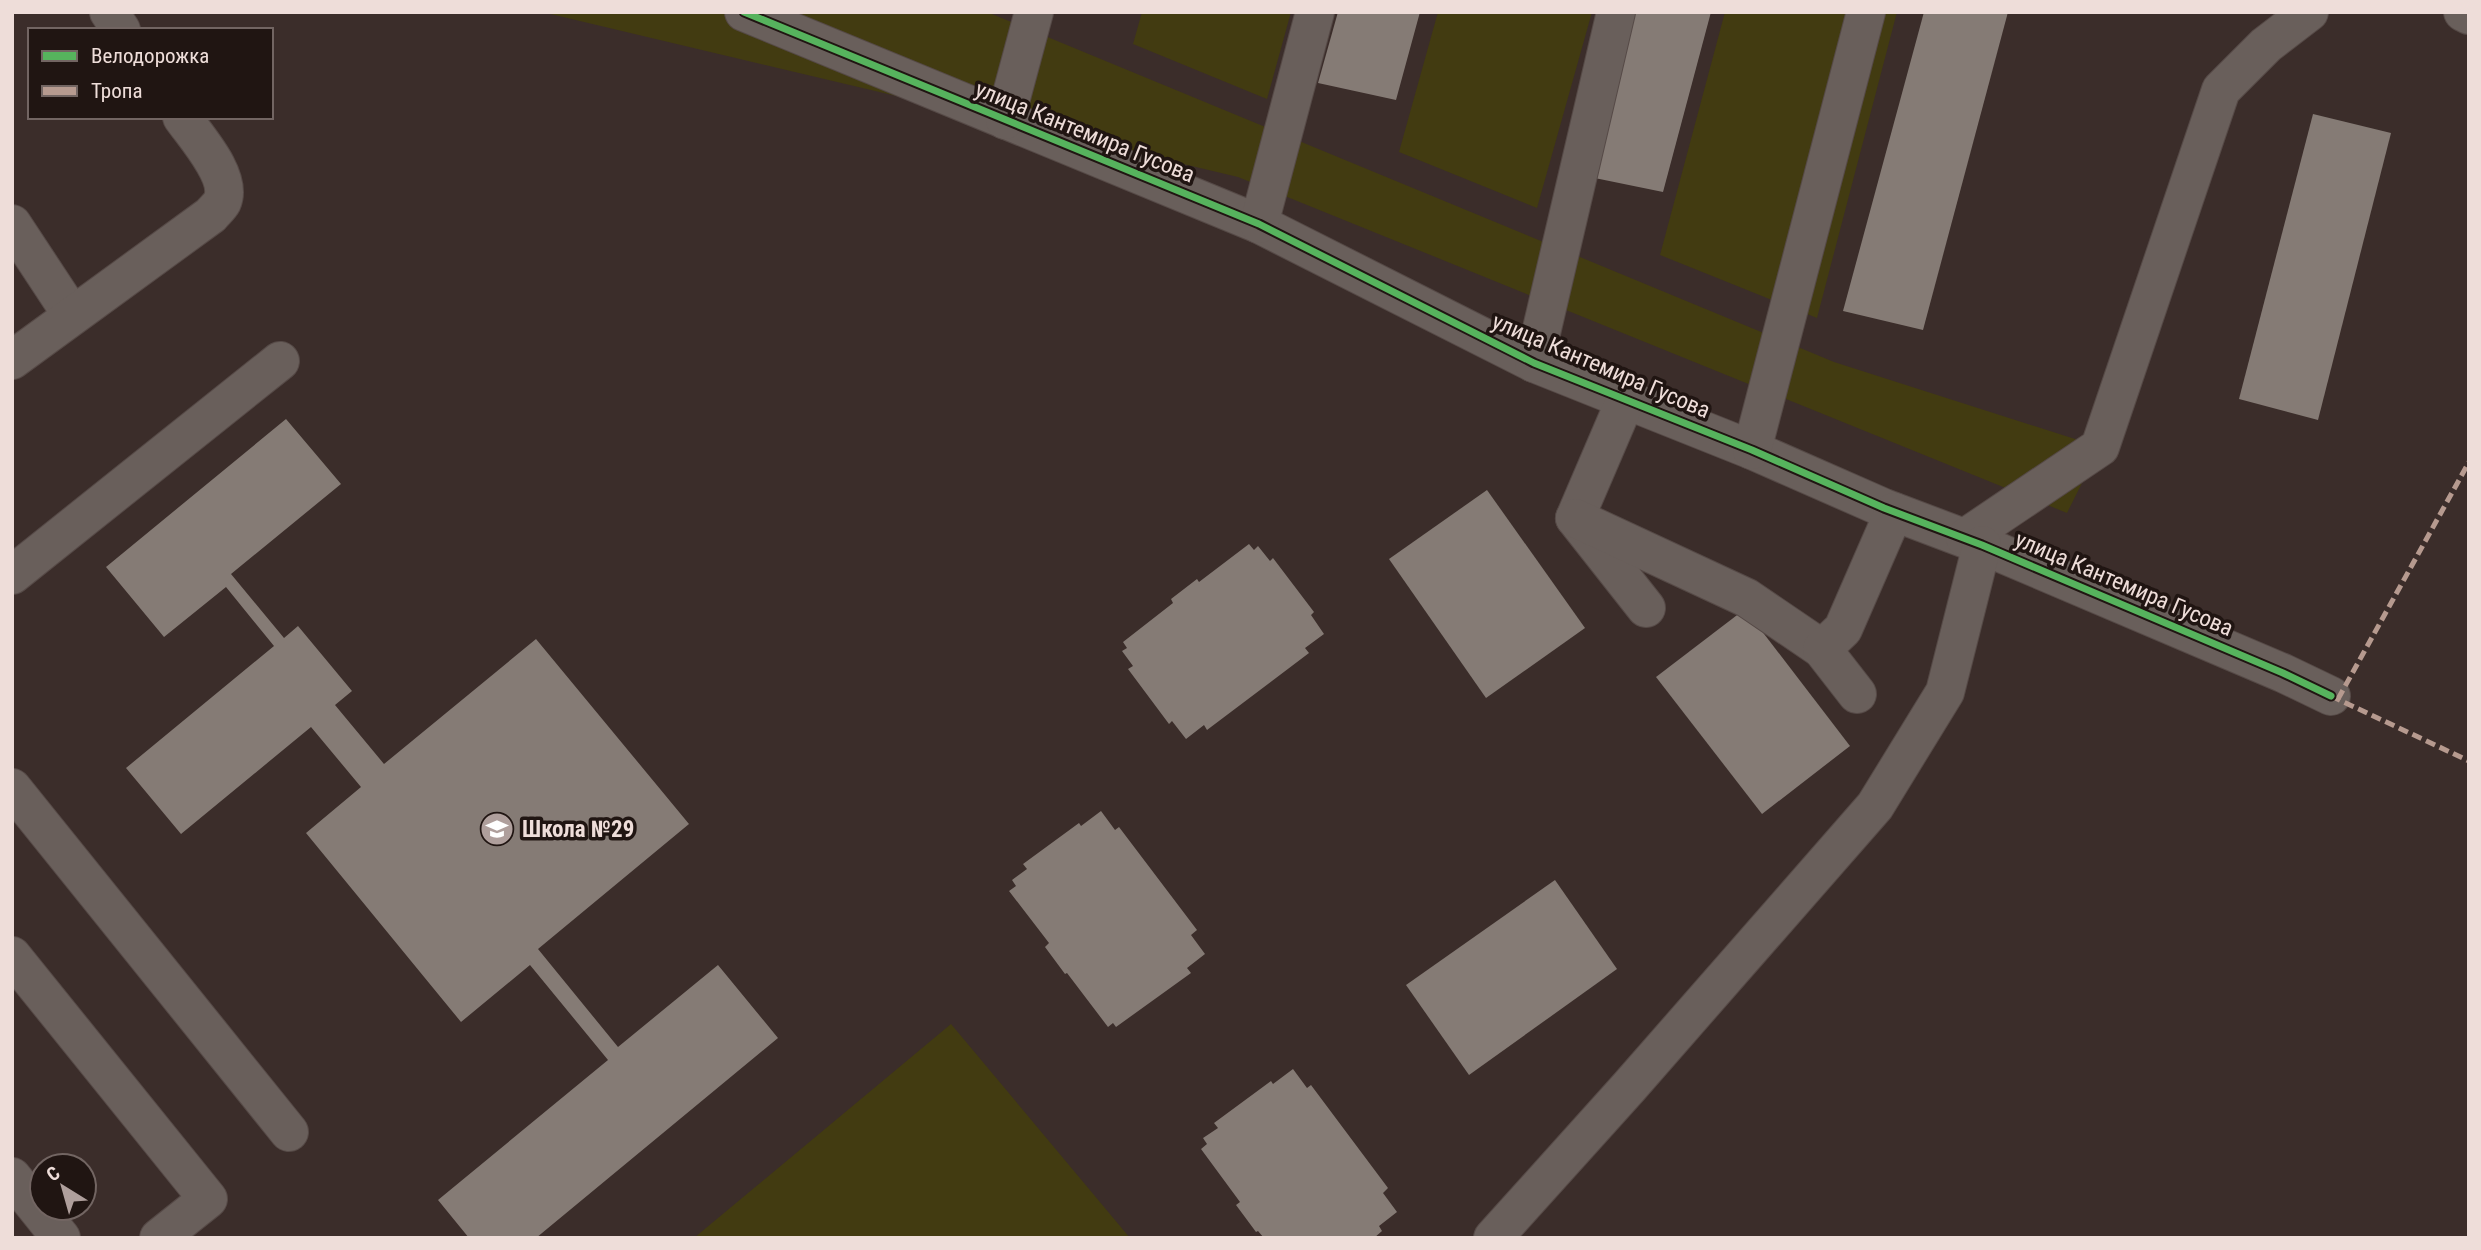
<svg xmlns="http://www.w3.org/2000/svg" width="2481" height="1250" font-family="'Roboto Condensed',sans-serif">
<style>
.green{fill:#423b11}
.building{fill:#857b75}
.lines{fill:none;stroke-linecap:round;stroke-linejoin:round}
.minor-casing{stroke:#564a47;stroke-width:40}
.minor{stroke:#695f5b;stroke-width:38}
.quiet{stroke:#b69a8f;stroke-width:5;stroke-dasharray:10 5;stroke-linecap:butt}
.cycleway-casing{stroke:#201512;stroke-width:11}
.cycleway{stroke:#56b35d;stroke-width:7}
.labels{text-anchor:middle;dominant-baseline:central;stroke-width:7;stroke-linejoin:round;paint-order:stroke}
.street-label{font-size:23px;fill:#eeddd9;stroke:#201512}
.poi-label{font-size:23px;font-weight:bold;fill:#eeddd9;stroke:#201512;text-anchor:start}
</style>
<rect width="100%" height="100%" fill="#3b2d2a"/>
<g class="green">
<path d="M542,12H987L1834,362L2100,447L2067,513L1238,177Z"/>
<path d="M1142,12H1291L1267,99L1133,44Z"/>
<path d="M1438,12H1592L1537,208L1399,152Z"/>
<path d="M1725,12H1897L1817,318L1660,255Z"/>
<path d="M951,1024L1130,1238H694Z"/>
</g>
<g class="building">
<path d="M1338,12H1420L1396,100L1318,83Z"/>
<path d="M1624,12H1711L1663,192L1580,175Z"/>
<path d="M1924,12H2008L1923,330L1843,311Z"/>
<path d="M2313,114L2391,133L2318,420L2239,399Z"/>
<path d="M286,419L341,484L231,574L284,638L298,626L352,691L335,705L384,764L536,639L689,824L538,949L618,1047L718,965L778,1038L536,1238H469L438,1200L608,1060L530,965L461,1022L306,833L361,787L311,727L181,834L126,768L274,646L226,587L164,637L106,567Z"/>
<path d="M1487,490L1585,628L1486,698L1389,559Z"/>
<path d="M1249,544L1254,550L1258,546L1270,561L1273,558L1314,612L1311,615L1324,634L1305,648L1309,653L1207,730L1204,725L1186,739L1172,721L1169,724L1128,669L1133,666L1122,651L1127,648L1123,642L1173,603L1171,599L1197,579L1199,582Z"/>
<path d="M1745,609L1850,746L1762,814L1656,677Z"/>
<path d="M1101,811L1115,830L1119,827L1197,930L1191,935L1205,954L1187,968L1191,973L1116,1027L1113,1023L1108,1027L1067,973L1065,974L1045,947L1049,943L1009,891L1016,886L1012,880L1027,869L1023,864L1079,823L1081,826Z"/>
<path d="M1555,880L1617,969L1469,1075L1406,985Z"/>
<path d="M1293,1069L1307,1088L1311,1085L1388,1188L1383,1193L1397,1212L1379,1226L1382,1231L1374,1238H1264L1258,1231L1256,1232L1236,1205L1240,1202L1201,1149L1207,1144L1203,1138L1218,1128L1214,1123L1271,1081L1273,1084Z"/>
</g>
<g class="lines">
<defs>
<g id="minor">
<path d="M109,12L121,30"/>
<path d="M744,12L1259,224L1534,363L1752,450L1884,508L1982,545L2283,673L2331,696"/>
<path d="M2463,12L2469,15"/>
<path d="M1005,120L1034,12"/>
<path d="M12,224L72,315"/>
<path d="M1259,224L1315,12"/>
<path d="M12,360L211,215C214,211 220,206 222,202C233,177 196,137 182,117"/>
<path d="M1534,363L1616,12"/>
<path d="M1626,399L1575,518L1646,608"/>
<path d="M1752,450L1866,12"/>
<path d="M1575,518L1747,598L1822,649"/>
<path d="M1965,538L2100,447L2221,90L2266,45L2309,12"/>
<path d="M12,575L280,361"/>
<path d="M1857,694L1822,649L1843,629L1894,512"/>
<path d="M12,788L289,1132"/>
<path d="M12,956L208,1199L159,1238"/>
<path d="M12,1177L61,1238"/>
<path d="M1493,1238L1629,1087L1875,806L1945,692L1982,545"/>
</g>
</defs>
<use href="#minor" class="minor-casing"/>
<use href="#minor" class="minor"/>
<g class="quiet">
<path d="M2331,696L2469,761"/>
<path d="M2338,699L2469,462"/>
</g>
<defs>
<path id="cycleway" d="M744,12L1259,224L1534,363L1752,450L1884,508L1982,545L2283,673L2331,696"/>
</defs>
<use href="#cycleway" class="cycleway-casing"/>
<use href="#cycleway" class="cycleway"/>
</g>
<defs>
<symbol id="school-disc" viewBox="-11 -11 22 22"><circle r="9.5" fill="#af9f9c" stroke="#201512"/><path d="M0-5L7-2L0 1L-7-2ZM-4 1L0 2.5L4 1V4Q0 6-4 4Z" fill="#fff"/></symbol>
</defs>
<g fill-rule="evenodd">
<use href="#school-disc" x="478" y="810" width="38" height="38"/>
</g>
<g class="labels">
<g class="street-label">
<text transform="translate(1085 132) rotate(22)">улица Кантемира Гусова</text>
<text transform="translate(1601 366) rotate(23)">улица Кантемира Гусова</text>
<text transform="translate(2124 584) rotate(23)">улица Кантемира Гусова</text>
</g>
<g class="poi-label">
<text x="522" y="829">Школа №29</text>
</g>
</g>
<rect width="2481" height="1250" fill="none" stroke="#eeddd9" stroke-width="28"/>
<rect x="28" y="28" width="245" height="91" fill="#201512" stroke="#726562" stroke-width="2"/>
<rect x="42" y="51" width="35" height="10" fill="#56b35d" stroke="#726562" stroke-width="2"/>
<text x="91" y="63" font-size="21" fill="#eeddd9">Велодорожка</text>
<rect x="42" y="86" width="35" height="10" fill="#b69a8f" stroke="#726562" stroke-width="2"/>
<text x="91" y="98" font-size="21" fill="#eeddd9">Тропа</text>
<g transform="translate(63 1187) rotate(323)"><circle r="33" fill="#201512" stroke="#726562" stroke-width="2"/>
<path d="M0-5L12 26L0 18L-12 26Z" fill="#af9f9c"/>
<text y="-10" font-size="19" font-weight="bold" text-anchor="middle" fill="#eeddd9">С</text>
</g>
</svg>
